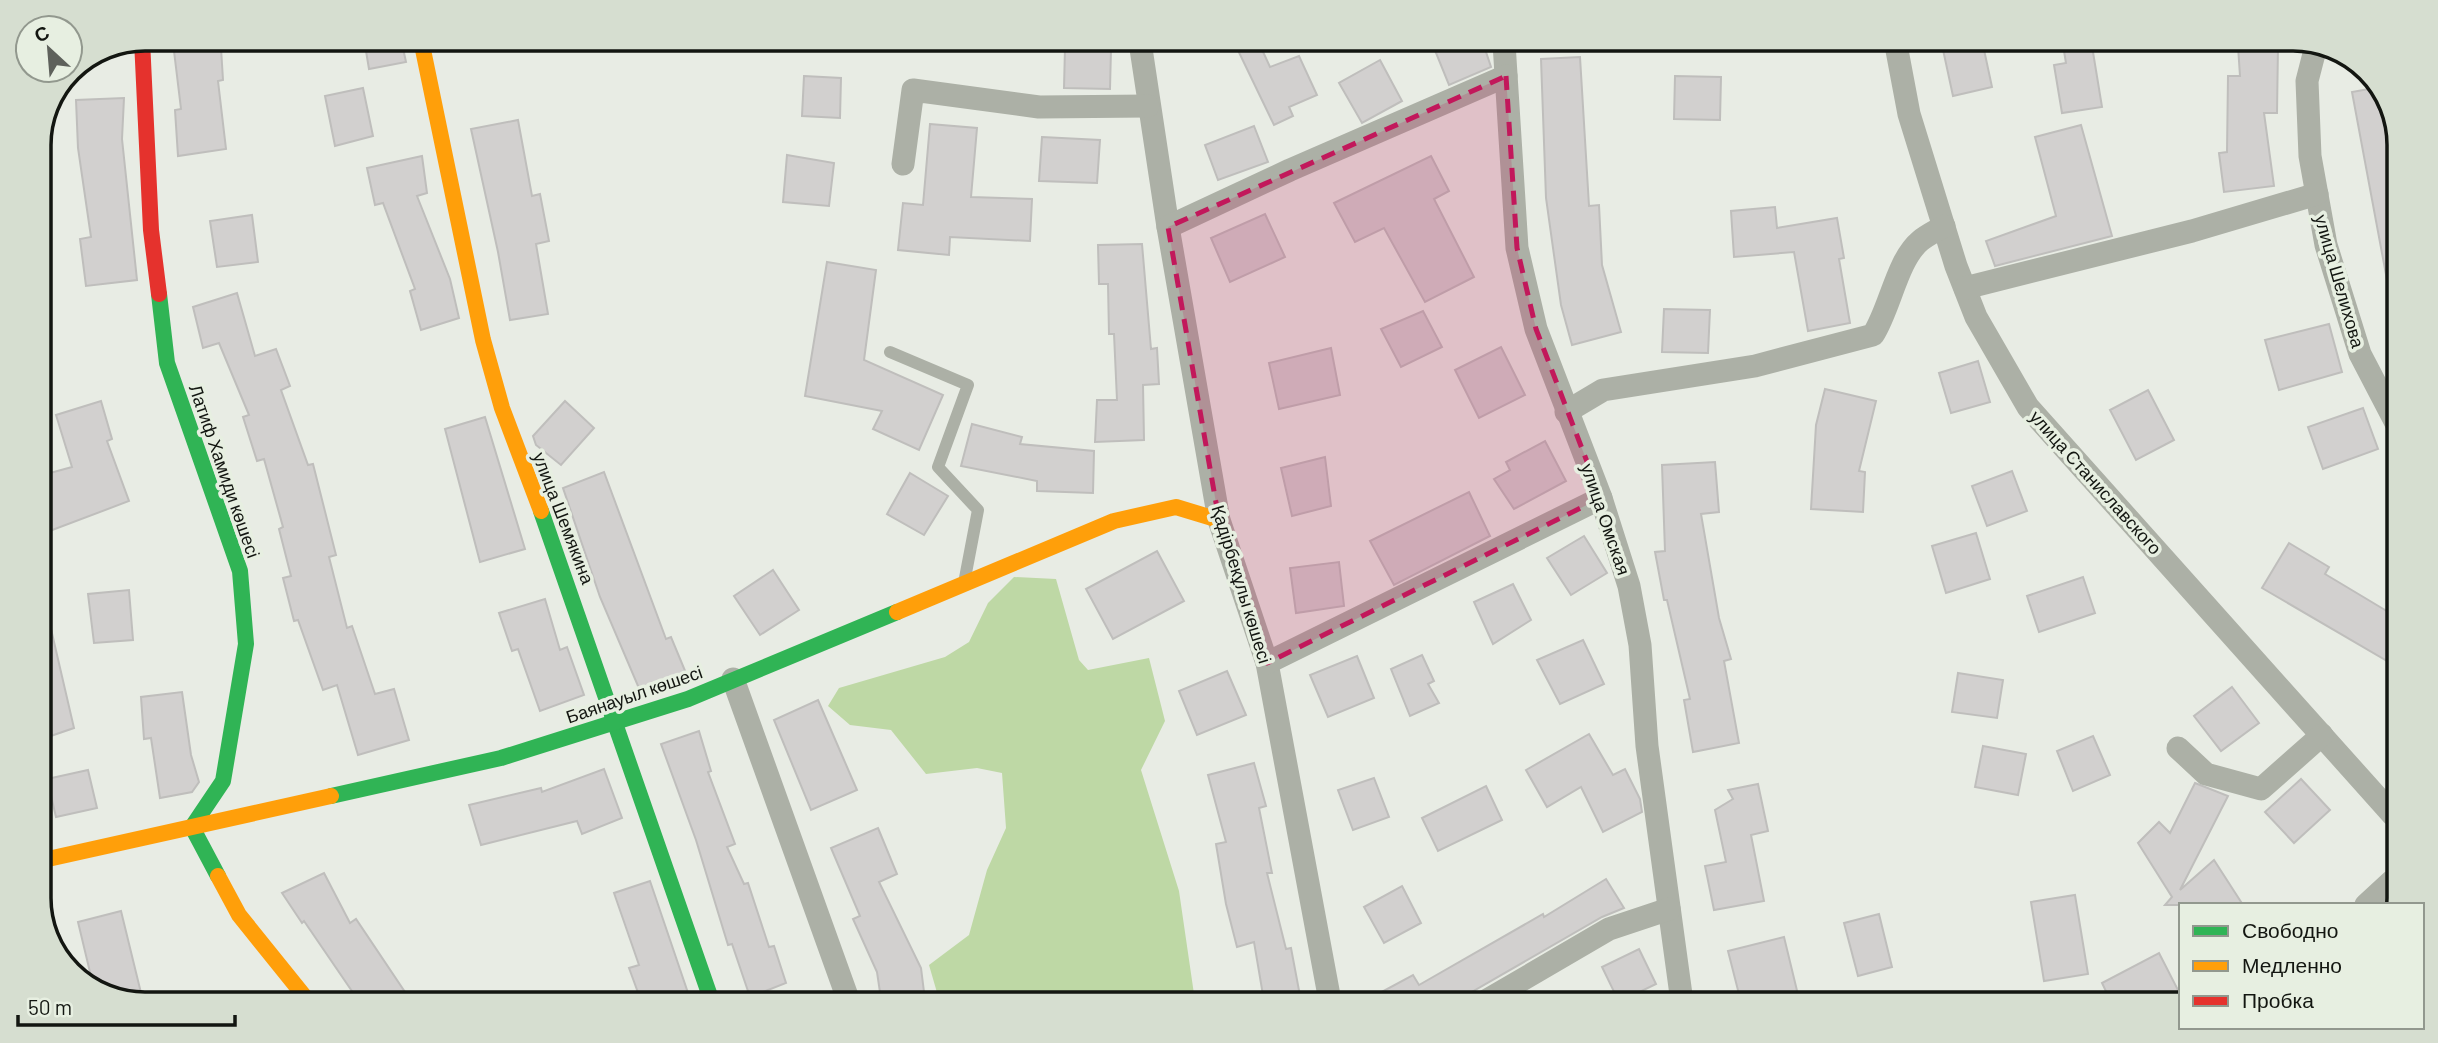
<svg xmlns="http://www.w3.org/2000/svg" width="2438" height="1043" font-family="Barlow,sans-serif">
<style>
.forest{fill:#bed8a5}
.building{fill:#d2d0cf;stroke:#bfbebc;stroke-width:2}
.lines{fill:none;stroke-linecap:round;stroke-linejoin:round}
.lane{stroke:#acb0a6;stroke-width:12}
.street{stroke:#acb0a6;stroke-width:23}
.fast{stroke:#30b455;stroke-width:16}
.slow{stroke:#ff9f0a;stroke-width:16}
.jam{stroke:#e5322d;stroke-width:16}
.marked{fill:#c2185b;fill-opacity:0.2;stroke:#c2185b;stroke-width:5;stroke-dasharray:14 9;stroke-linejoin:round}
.labels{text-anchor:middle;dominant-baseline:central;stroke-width:7;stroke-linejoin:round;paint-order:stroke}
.street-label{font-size:18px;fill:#131611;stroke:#e7efe1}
.rim{fill:none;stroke:#131611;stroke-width:3.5}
</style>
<rect width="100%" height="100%" fill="#e8ece4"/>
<path class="forest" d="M1014,577L1056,579L1079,660L1088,670L1149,658L1165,721L1141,770L1179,891L1195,1001L940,1000L938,996L929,965L969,935L987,870L1006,828L1002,773L977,768L926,774L891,730L850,725L828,706L839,688L945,657L969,642L988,603Z"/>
<g class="building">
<path d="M364,39H401L406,62L369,69Z"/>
<path d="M1234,42L1259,43L1270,67L1299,56L1317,95L1289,107L1293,116L1274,125Z"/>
<path d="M1432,43H1483L1491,67L1449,85Z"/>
<path d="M1942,45H1983L1992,87L1953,96Z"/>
<path d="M2063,45L2092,46L2102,107L2062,113L2054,65L2066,63Z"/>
<path d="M2238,46H2278L2277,113H2264L2274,186L2224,192L2219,153L2227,152L2228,76H2240Z"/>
<path d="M221,48L223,80L218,81L226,149L178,156L175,110L181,109L174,51Z"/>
<path d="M1065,48L1111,49L1110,89L1064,88Z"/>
<path d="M1580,57L1589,206L1599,205L1602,265L1621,332L1572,345L1561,305L1546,198L1541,59Z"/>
<path d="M1380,60L1402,101L1362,123L1339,83Z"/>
<path d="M804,76L841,78L840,118L802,116Z"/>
<path d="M1675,76L1721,77L1720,120L1674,119Z"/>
<path d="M2380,87L2399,138L2398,279L2387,280L2352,92Z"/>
<path d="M363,88L373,136L335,146L325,96Z"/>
<path d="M124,98L122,139L137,280L86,286L80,239L91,237L78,148L76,100Z"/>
<path d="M518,120L532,196L540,194L549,241L536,244L548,314L510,320L498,252L471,129Z"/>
<path d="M930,124L977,128L971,197L1032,199L1030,241L950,237L949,255L898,250L903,203L923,205Z"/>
<path d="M2081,125L2112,236L1995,266L1986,241L2056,216L2035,137Z"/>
<path d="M1254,126L1268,162L1218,180L1205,145Z"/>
<path d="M1042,137L1100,140L1097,183L1039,181Z"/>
<path d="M787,155L834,163L829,206L783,202Z"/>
<path d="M422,156L427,193L417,196L450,279L459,318L421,330L410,291L415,289L383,203L375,205L367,168Z"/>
<path d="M1431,156L1449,191L1434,199L1474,277L1425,302L1384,228L1355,242L1334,203Z"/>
<path d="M1775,207L1777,228L1837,218L1844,258L1839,259L1850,323L1808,331L1794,252L1734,257L1731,211Z"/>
<path d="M1265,214L1285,257L1230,282L1211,238Z"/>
<path d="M252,215L258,262L217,267L210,221Z"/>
<path d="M1142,244L1151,349L1157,348L1159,384L1143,385L1144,440L1095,442L1097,400H1117L1114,334H1109L1108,284H1099L1098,245Z"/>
<path d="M827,262L876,270L864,360L943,395L919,450L873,429L882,411L805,396Z"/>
<path d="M237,293L255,356L276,349L290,386L281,390L308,465L313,464L336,555L329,557L347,628L352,626L375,694L394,689L409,740L358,755L337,685L323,690L298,620L294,621L283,578L291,576L279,529L283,527L264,459L257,461L243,417L249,415L219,343L203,348L193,307Z"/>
<path d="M1664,309L1710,310L1708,353L1662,352Z"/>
<path d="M1423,311L1442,347L1401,367L1381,329Z"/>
<path d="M2329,324L2342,372L2279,390L2265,340Z"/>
<path d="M1501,347L1525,395L1479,418L1455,370Z"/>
<path d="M1331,348L1340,395L1279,409L1269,363Z"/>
<path d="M1978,361L1990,402L1951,413L1939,373Z"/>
<path d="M1825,389L1876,401L1859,471L1865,472L1863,512L1811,509L1816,425Z"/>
<path d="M2148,390L2174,440L2136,460L2110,410Z"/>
<path d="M101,401L112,439L107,441L129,501L39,535V476L72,467L56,415Z"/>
<path d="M565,401L594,428L561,465L536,445L533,436Z"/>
<path d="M2363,408L2378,449L2323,469L2308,427Z"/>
<path d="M485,417L525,549L480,562L445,429Z"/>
<path d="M972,424L1022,437L1020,444L1094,451L1093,493L1037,491V481L961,466Z"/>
<path d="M1545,441L1566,481L1514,509L1494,479L1510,470L1506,462Z"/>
<path d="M1325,457L1331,506L1292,516L1281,468Z"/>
<path d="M1715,462L1719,512L1701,514L1719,618L1731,659L1724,661L1739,743L1693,752L1684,700L1690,699L1667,600H1664L1655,552L1665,551L1662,465Z"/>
<path d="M2012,471L2027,511L1987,526L1972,486Z"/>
<path d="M604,472L666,639L671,637L688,678L641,693L600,597L563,488Z"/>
<path d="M910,473L948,496L924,535L887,514Z"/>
<path d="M1469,492L1490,536L1394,585L1370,541Z"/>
<path d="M1976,533L1990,579L1946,593L1932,546Z"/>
<path d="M1584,536L1607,573L1571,595L1547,558Z"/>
<path d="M2289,543L2329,567L2325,574L2395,616L2394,665L2262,588Z"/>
<path d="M1157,551L1184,601L1113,639L1086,589Z"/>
<path d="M1339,562L1344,606L1296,613L1290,568Z"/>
<path d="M773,570L799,610L760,635L734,596Z"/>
<path d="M2083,577L2095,613L2039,632L2027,596Z"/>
<path d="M1513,584L1531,620L1493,644L1474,602Z"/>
<path d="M129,590L133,640L94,643L88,594Z"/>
<path d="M545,599L560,650L567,647L584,695L540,711L518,649L512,651L499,613Z"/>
<path d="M48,616L74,728L39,740V617Z"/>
<path d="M1583,640L1604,684L1560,704L1537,660Z"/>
<path d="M1422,655L1434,681L1428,684L1439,703L1410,716L1391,669Z"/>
<path d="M1357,656L1374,698L1328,717L1310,675Z"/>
<path d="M1227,671L1246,715L1197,735L1179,691Z"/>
<path d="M1958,673L2003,680L1997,718L1952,712Z"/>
<path d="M2232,687L2259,723L2221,751L2194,716Z"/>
<path d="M182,692L191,755L199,782L192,792L160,798L151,738L144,739L141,697Z"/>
<path d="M818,700L857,790L811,810L774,720Z"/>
<path d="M699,731L711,771L708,772L735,844L727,847L744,884L748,883L769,947L774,946L786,983L750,997L732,944L728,945L696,840L661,744Z"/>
<path d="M1589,734L1613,775L1625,769L1640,799L1642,812L1603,832L1581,787L1547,807L1526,770Z"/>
<path d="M2093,736L2110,775L2073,791L2057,751Z"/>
<path d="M1983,746L2026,754L2018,795L1975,787Z"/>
<path d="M1254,763L1266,806L1259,808L1272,873H1267L1286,949L1291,948L1301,1001H1264L1254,942L1237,947L1226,904L1216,844L1226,842L1208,775Z"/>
<path d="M604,769L622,818L582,834L577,821L481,845L469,805L541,788L542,792Z"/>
<path d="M88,770L97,808L56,817L47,779Z"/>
<path d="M1374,778L1389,817L1353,830L1338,790Z"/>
<path d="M2301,779L2330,810L2294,843L2265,812Z"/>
<path d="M2195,783L2228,796L2180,890L2214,860L2243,905H2165L2172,897L2138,843L2159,822L2170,833Z"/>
<path d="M1758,784L1768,831L1751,835L1764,901L1714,910L1705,866L1726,862L1715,810L1733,799L1728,790Z"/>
<path d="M1486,786L1502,820L1438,851L1422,818Z"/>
<path d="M878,828L897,874L879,882L921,968L925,1000L881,999L877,972L853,919L860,916L831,848Z"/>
<path d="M324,873L350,923L356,919L409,998L356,997L304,921L302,923L282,893Z"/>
<path d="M1606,879L1624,908L1602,917L1456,1001H1365L1413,975L1419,985L1543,914L1544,917Z"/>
<path d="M650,881L688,993L672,999L640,998L629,968L639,965L614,893Z"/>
<path d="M1402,886L1421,923L1384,943L1364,907Z"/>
<path d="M2075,895L2088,974L2044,981L2031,902Z"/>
<path d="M121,911L142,997H105L94,989L78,922Z"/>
<path d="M1879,914L1892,967L1858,976L1844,923Z"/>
<path d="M1784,937L1800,1003L1741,1002L1728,951Z"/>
<path d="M1639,949L1656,984L1619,1002L1602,967Z"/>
<path d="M2159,953L2179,992L2157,1004H2112L2102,983Z"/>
</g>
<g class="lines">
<path class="lane" d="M890,352L968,385L938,467L978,510L965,578"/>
<g class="street">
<path d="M1140,42L1168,227L1219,520L1267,663L1330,1001"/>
<path d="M1504,43L1517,248L1536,329L1601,498L1629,586L1640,645L1647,746L1682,1002"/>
<path d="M1896,45L1909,114L1956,266L1976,317L2028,407L2393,815"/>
<path d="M2316,46L2307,81L2310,156L2326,245L2360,354L2397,425"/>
<path d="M903,164L913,90L1039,107L1148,106"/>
<path d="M1168,227L1290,170L1506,76"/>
<path d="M1965,288L2192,231L2317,194"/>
<path d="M1566,412L1603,390L1755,366L1873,335C1890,309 1897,260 1920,241C1927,235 1936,231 1944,226"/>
<path d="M1267,663L1601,498"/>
<path d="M733,679L848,999"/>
<path d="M2178,748L2206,774L2261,789L2322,735"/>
<path d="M2366,905L2392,881"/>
<path d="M1484,1002L1609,929L1669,909"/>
</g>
<g class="fast">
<path d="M159,294L167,363L240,571L246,644L223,781L192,827L218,876"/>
<path d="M541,511L711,999"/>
<path d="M331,796L501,758L688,699L897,612"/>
</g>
<g class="slow">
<path d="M421,40L483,340L502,408L541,511"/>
<path d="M897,612L1114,521L1176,507L1219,520"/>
<path d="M39,861L331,796"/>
<path d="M218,876L239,915L305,997"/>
</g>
<path class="jam" d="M142,40L151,230L159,294"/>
</g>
<path class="marked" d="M1506,76L1517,248L1536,329L1601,498L1267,663L1219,520L1168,227Z"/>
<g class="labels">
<g class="street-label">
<text transform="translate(2340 281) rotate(74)">улица Шелихова</text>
<text transform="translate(225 471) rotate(71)">Латиф Хамиди көшесі</text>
<text transform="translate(2096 482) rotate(48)">улица Станиславского</text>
<text transform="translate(564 518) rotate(69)">улица Шемякина</text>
<text transform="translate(1606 519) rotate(71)">улица Омская</text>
<text transform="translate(1242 584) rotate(73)">Қадірбекұлы көшесі</text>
<text transform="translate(634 694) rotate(-19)">Баянауыл көшесі</text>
</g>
</g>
<path d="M0 0H2438V1043H0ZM145 51H2293A94 94 0 0 1 2387 145V898A94 94 0 0 1 2293 992H145A94 94 0 0 1 51 898V145A94 94 0 0 1 145 51Z" fill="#d6ded0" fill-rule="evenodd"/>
<path class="rim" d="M145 51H2293A94 94 0 0 1 2387 145V898A94 94 0 0 1 2293 992H145A94 94 0 0 1 51 898V145A94 94 0 0 1 145 51Z"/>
<rect x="2179" y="903" width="245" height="126" fill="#e7efe1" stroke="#92988e" stroke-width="2"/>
<rect x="2193" y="926" width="35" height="10" fill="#30b455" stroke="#92988e" stroke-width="2"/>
<text x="2242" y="938" font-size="21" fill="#131611">Свободно</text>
<rect x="2193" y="961" width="35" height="10" fill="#ff9f0a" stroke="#92988e" stroke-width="2"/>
<text x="2242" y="973" font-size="21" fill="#131611">Медленно</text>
<rect x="2193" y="996" width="35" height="10" fill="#e5322d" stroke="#92988e" stroke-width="2"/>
<text x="2242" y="1008" font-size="21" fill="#131611">Пробка</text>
<g transform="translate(49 49) rotate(334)"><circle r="33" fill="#e7efe1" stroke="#92988e" stroke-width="2"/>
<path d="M0-5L12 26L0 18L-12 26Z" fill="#5e615b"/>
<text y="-10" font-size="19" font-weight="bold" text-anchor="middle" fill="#131611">С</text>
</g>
<path d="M18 1015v10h217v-10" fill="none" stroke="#131611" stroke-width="3.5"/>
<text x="28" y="1015" font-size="21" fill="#131611" stroke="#e7efe1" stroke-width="5" paint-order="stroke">50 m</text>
</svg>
